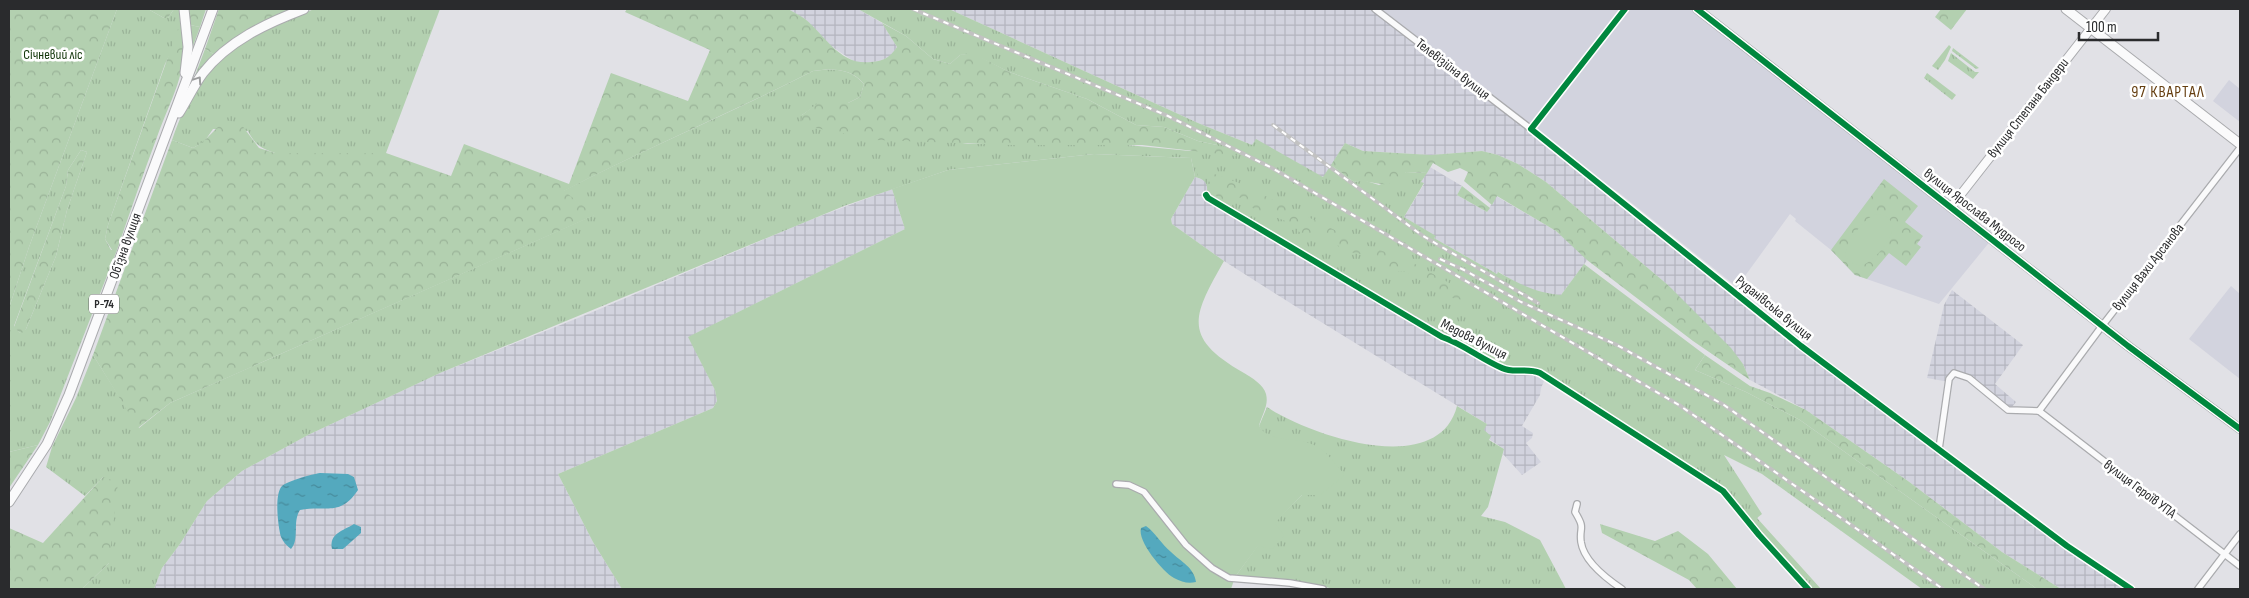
<svg xmlns="http://www.w3.org/2000/svg" width="2249" height="598" font-family="'Sofia Sans Condensed',sans-serif">
<style>
.built{fill:#d2d3de}
.industrial{fill:url(#industrial-grid)}
.grass{fill:url(#grass-tufts);fill-rule:evenodd}
.forest{fill:url(#forest-crowns)}
.garden{fill:#b3d0b0}
.water{fill:url(#water-ripples)}
.lines{fill:none;stroke-linecap:round;stroke-linejoin:round}
.minor-casing{stroke:#aaabae;stroke-width:8}
.tertiary-casing{stroke:#aaabae;stroke-width:10}
.primary-casing{stroke:#aaabae;stroke-width:11}
.minor{stroke:#fafafb;stroke-width:5.5}
.tertiary{stroke:#fafafb;stroke-width:8}
.primary{stroke:#fafafb;stroke-width:9}
.rail-casing{stroke:#c2c2c2;stroke-width:4}
.rail{stroke:#fff;stroke-width:2;stroke-dasharray:5.5;stroke-linecap:butt}
.cycleway-casing{stroke:#fff;stroke-width:9}
.cycleway{stroke:#00873e;stroke-width:6}
.oneway{stroke:#9c9d9e}
.labels{text-anchor:middle;dominant-baseline:central;stroke-width:5;stroke-linejoin:round;paint-order:stroke}
.shield{fill:#fff;stroke:#6a6b6c;stroke-width:1}
.shield-label{font-size:12px;font-weight:bold;fill:#2a2b2d}
.park-label{font-size:14px;fill:#14380c;stroke:#fff}
.street-label{font-size:14px;fill:#2a2b2d;stroke:#fff}
.quarter-label{font-size:16px;letter-spacing:1px;fill:#653e10;stroke:#fff}
</style>
<defs>
<pattern id="industrial-grid" width="8" height="8" patternUnits="userSpaceOnUse" patternTransform="scale(1.25)"><rect width="8" height="8" fill="#d2d3de"/><path d="M0 4h8M4 0v8" fill="none" stroke="#b4b5bf"/></pattern>
<pattern id="grass-tufts" width="24" height="20" patternUnits="userSpaceOnUse" patternTransform="scale(1.25)"><rect width="24" height="20" fill="#b3d0b0"/><path d="M3 7l-1-3M5 7V3M7 7l1-3M15 17l-1-3M17 17v-4M19 17l1-3" fill="none" stroke="#9ab398"/></pattern>
<pattern id="forest-crowns" width="20" height="18" patternUnits="userSpaceOnUse" patternTransform="scale(1.25)"><rect width="20" height="18" fill="#b3d0b0"/><path d="M2 6a3 3 0 1 1 6 0M12 15a3 3 0 1 1 6 0" fill="none" stroke="#9ab398"/></pattern>
<pattern id="water-ripples" width="26" height="14" patternUnits="userSpaceOnUse" patternTransform="scale(1.25)"><rect width="26" height="14" fill="#54a9be"/><path d="M2 4q2-2 4 0t4 0M15 11q2-2 4 0t4 0" fill="none" stroke="#468a9b"/></pattern>
</defs>
<rect width="100%" height="100%" fill="#e1e1e6"/>
<g class="built">
<path d="M1380,9H1697L1992,239L1939,304L1855,275L1831,250L1795,221L1796,219L1790,214L1737,287L1618,192L1592,176Z"/>
<path d="M2229,80L2240,89V122L2213,101Z"/>
<path d="M2231,286L2240,294V379L2189,339Z"/>
</g>
<g class="industrial">
<path d="M788,9H858L882,23L897,47L891,56L880,61L858,64L831,46L805,19Z"/>
<path d="M949,9H1372L1720,282L2128,589H2061L2002,552L1908,481L1806,410L1750,380L1743,364L1668,285L1546,182L1518,164L1498,155L1482,151L1431,155L1363,151L1345,143L1324,178L1256,140L1252,145L1198,123Z"/>
<path d="M1430,167L1462,186L1457,195L1487,212L1496,196L1556,231L1588,259L1561,295L1543,294L1523,287L1499,272L1497,274L1434,238L1435,236L1404,217L1424,184L1421,182Z"/>
<path d="M1195,177L1204,180L1208,186L1503,367L1531,368L1545,379L1541,388L1540,395L1522,426L1533,433L1532,438L1526,443L1541,462L1522,475L1503,454L1504,449L1489,439L1483,430L1487,424L1295,306L1224,261L1172,224L1171,219Z"/>
<path d="M892,189L905,229L689,337L715,390L717,401L713,408L558,474L593,542L622,589H154L162,568L180,544L207,501L242,471L308,435L440,373L588,314L810,220Z"/>
<path d="M1952,290L2023,345L1995,384L2016,402L2008,412L1956,372L1949,382L1927,378L1944,305Z"/>
</g>
<g class="grass">
<path d="M117,9H148L164,18H168L174,9H180L182,30L165,64L108,225L105,239L111,250H117L50,422L38,445L9,452V308L29,247ZM81,150L87,152L67,210L56,256L26,329L20,333L14,326L66,186L68,170Z"/>
<path d="M314,9H440L386,153H275C261,148 255,145 248,131L213,129L204,142L193,148L172,140C180,117 190,93 205,75C232,42 276,25 314,9Z"/>
<path d="M858,9H949L1198,123L1252,145L1256,139L1323,177L1331,165L1354,182L1363,180L1379,185L1406,172L1427,173L1421,182L1424,183L1404,217L1436,236L1434,238L1497,274L1498,272C1519,284 1537,293 1561,295L1584,264L1705,355L1695,370L1746,392L1800,420L2037,589H1922L1762,474L1724,455L1762,514L1757,518L1821,589H1811L1761,534L1724,489L1541,372L1503,367L1212,197L1207,191C1208,182 1203,179 1195,177L1191,158L1094,154L948,170L844,206L440,373L308,435L242,471L207,501L180,544L162,568L154,589H82L109,563L103,477L85,496L46,467L52,447L76,398L93,355L139,428L170,403L594,215L563,191C645,149 731,113 813,71C833,68 850,68 864,84L860,97L848,103L818,104L802,115L968,144H1117L1190,151L1217,145L1198,141L1164,127L1136,125L1087,99L1009,72L973,54L960,55L950,64L933,59L906,36Z"/>
<path d="M190,25L200,27L189,57Z"/>
<path d="M1949,45L1951,47L1945,60L1938,70L1932,66Z"/>
<path d="M1953,48L1979,68L1976,69L1952,51Z"/>
<path d="M205,49L215,55L193,81Z"/>
<path d="M1951,53L1975,72H1979L1973,79L1948,61Z"/>
<path d="M1927,73L1956,95L1952,100L1924,78Z"/>
<path d="M1457,406L1487,424L1484,430L1491,436L1489,440L1504,449L1488,507L1481,516L1505,522L1540,540L1566,589H1335L1289,580L1235,577L1274,523L1302,495H1320L1272,437L1263,433L1259,426L1267,407C1309,435 1438,480 1457,406Z"/>
</g>
<g class="forest">
<path d="M9,9H117L29,247L9,308Z"/>
<path d="M148,9H174L168,18H164Z"/>
<path d="M188,9H206L200,27L190,25Z"/>
<path d="M219,9H294L243,32L215,55L205,49Z"/>
<path d="M627,9H788C793,12 800,15 805,19C826,36 840,66 871,62C884,61 890,57 897,47L882,23L906,36L933,59L950,64L960,55L973,53L1009,72L1087,99L1136,125L1164,127L1198,141L1217,145L1237,156L1142,145H1010L876,140L801,125L802,115L818,103H848L860,97L864,84C851,68 832,68 813,71C731,113 646,148 564,191L595,215L170,403L138,428L93,355L172,140L193,148C207,141 214,129 226,120L241,124L259,148L275,153H386L451,176L464,144L569,184L611,73L688,101L710,50L625,12Z"/>
<path d="M1941,9H1967L1951,30L1935,17Z"/>
<path d="M178,29L182,30C190,70 170,100 157,137C143,174 130,212 117,250H112L105,239L108,225Z"/>
<path d="M1345,143L1363,151L1431,155L1482,151L1498,155L1518,164L1546,182L1668,285L1731,348L1743,364L1750,380L1693,341L1587,260L1556,231L1497,196L1492,205L1464,181L1468,172L1460,168L1448,172L1433,163L1427,173L1406,172C1389,195 1374,178 1354,182L1331,165Z"/>
<path d="M81,150L87,152L67,210L56,256L26,329L24,332L20,333L14,327L66,186L68,170Z"/>
<path d="M1198,168L1239,183L1365,245L1406,259L1471,295L1474,302L1447,297L1405,271L1391,272L1361,254L1348,252L1331,241L1301,234L1293,224L1245,205L1242,197L1227,203L1210,192L1212,187L1208,179L1198,176L1196,171Z"/>
<path d="M1884,179L1918,206L1905,222L1923,236L1917,244L1921,247L1906,266L1889,253L1867,279L1855,275L1831,250Z"/>
<path d="M1462,186L1490,208L1487,212L1457,195Z"/>
<path d="M1705,355L1750,386L1770,393L1806,410L1908,481L2002,552L2061,589H2037L1800,420L1746,392L1695,370Z"/>
<path d="M38,445L9,488V452Z"/>
<path d="M103,477L118,482L109,563L82,589H9V528L43,543Z"/>
<path d="M1600,524L1655,541L1678,531L1708,554L1737,589H1697L1689,580L1602,533Z"/>
</g>
<g class="garden">
<path d="M1094,154L1191,158L1195,177L1171,219L1172,224L1224,261C1193,316 1181,337 1244,373C1251,377 1264,385 1266,394C1269,406 1262,414 1259,426C1270,444 1296,436 1314,445C1327,451 1336,465 1345,475L1320,495H1302L1275,523L1284,535L1273,549L1258,546L1235,577L1231,589H622L593,542L558,474L713,408L717,401L715,390L688,337L905,229L892,189L948,170Z"/>
<path d="M1876,214C1915,218 1873,264 1862,265C1855,266 1850,262 1846,257C1843,245 1865,217 1876,214Z"/>
</g>
<g class="water">
<path d="M320,473L348,474L354,477L358,490C340,517 326,505 300,510C292,522 300,539 291,549C287,546 283,542 281,537C278,527 274,494 282,486C288,481 312,474 320,473Z"/>
<path d="M354,524L361,527V533L343,549H332C329,533 343,531 354,524Z"/>
<path d="M1146,526C1156,533 1161,544 1171,552C1181,562 1194,567 1196,582C1188,584 1182,582 1174,578C1163,572 1137,541 1141,528Z"/>
</g>
<g class="lines">
<defs>
<g id="minor">
<path d="M1375,9L1531,129"/>
<path d="M1625,9L1531,129L1801,346L2067,546L2131,589"/>
<path d="M1206,195L1208,198L1442,337C1463,344 1481,359 1502,368C1515,374 1526,367 1540,373L1723,491L1759,535L1808,589"/>
<path d="M2039,411L2102,326L2240,148"/>
<path d="M2039,411L2240,566"/>
<path d="M1939,449L1949,379L1954,373L1969,378L2008,410L2039,411"/>
<path d="M1116,484L1129,485L1144,492L1186,545L1212,568L1229,578L1290,583L1323,589"/>
<path d="M1577,504L1575,512C1586,530 1579,526 1581,542C1584,562 1607,579 1622,589"/>
<path d="M2198,589L2240,534"/>
</g>
<g id="tertiary">
<path d="M1697,9L2128,346L2240,429"/>
<path d="M1951,207L2106,9"/>
</g>
<g id="primary">
<path d="M184,9L188,47L185,73"/>
<path d="M2066,9L2240,144"/>
<path d="M179,113C187,100 194,85 203,73C228,41 267,23 304,9"/>
<path d="M9,502L47,444L69,395L213,9"/>
</g>
</defs>
<use href="#minor" class="minor-casing"/>
<use href="#tertiary" class="tertiary-casing"/>
<use href="#primary" class="primary-casing"/>
<use href="#minor" class="minor"/>
<use href="#tertiary" class="tertiary"/>
<use href="#primary" class="primary"/>
<defs>
<g id="rail">
<path d="M913,9L1168,116L1272,168L1679,405L1943,589"/>
<path d="M1273,125L1423,236L1538,303"/>
<path d="M1440,259L1464,270L1521,302L1617,345L1724,405L1984,589"/>
</g>
</defs>
<use href="#rail" class="rail-casing"/>
<use href="#rail" class="rail"/>
<defs>
<g id="cycleway">
<path d="M1625,9L1531,129L1801,346L2067,546L2131,589"/>
<path d="M1697,9L2128,346L2240,429"/>
<path d="M1206,195L1208,198L1442,337C1463,344 1481,359 1502,368C1515,374 1526,367 1540,373L1723,491L1759,535L1808,589"/>
</g>
</defs>
<use href="#cycleway" class="cycleway-casing"/>
<use href="#cycleway" class="cycleway"/>
</g>
<defs><path id="oneway-chevron" d="M-2-3.5L2.5 0L-2 3.5" fill="none" stroke-width="1.6" stroke-linecap="round" stroke-linejoin="round" transform="scale(1.25)"/></defs>
<use class="oneway" href="#oneway-chevron" transform="translate(198 80) rotate(-56)"/>
<g class="labels">
<rect class="shield" x="89" y="294.5" width="30" height="19" rx="4"/>
<g class="shield-label">
<text x="104" y="304">Р-74</text>
</g>
<g class="park-label">
<text x="53" y="54">Січневий ліс</text>
</g>
<g class="street-label">
<text transform="translate(1453 69) rotate(38)">Телевізійна вулиця</text>
<text transform="translate(2028 108) rotate(-52)">вулиця Степана Бандери</text>
<text transform="translate(1975 210) rotate(38)">вулиця Ярослава Мудрого</text>
<text transform="translate(125 246) rotate(-70)">Обʼїзна вулиця</text>
<text transform="translate(2148 267) rotate(-52)">вулиця Вахи Арсанова</text>
<text transform="translate(1774 308) rotate(39)">Руданівська вулиця</text>
<text transform="translate(1474 339) rotate(27)">Медова вулиця</text>
<text transform="translate(2140 489) rotate(37)">вулиця Героїв УПА</text>
</g>
<g class="quarter-label">
<text x="2168" y="92">97 КВАРТАЛ</text>
</g>
</g>
<rect width="2249" height="598" fill="none" stroke="#2a2b2d" stroke-width="20"/>
<path d="M2079 32v8h79v-8" fill="none" stroke="#2a2b2d" stroke-width="2.5"/>
<text x="2086" y="32" font-size="15" fill="#2a2b2d" stroke="#ffffff" stroke-width="4" paint-order="stroke">100 m</text>
</svg>
